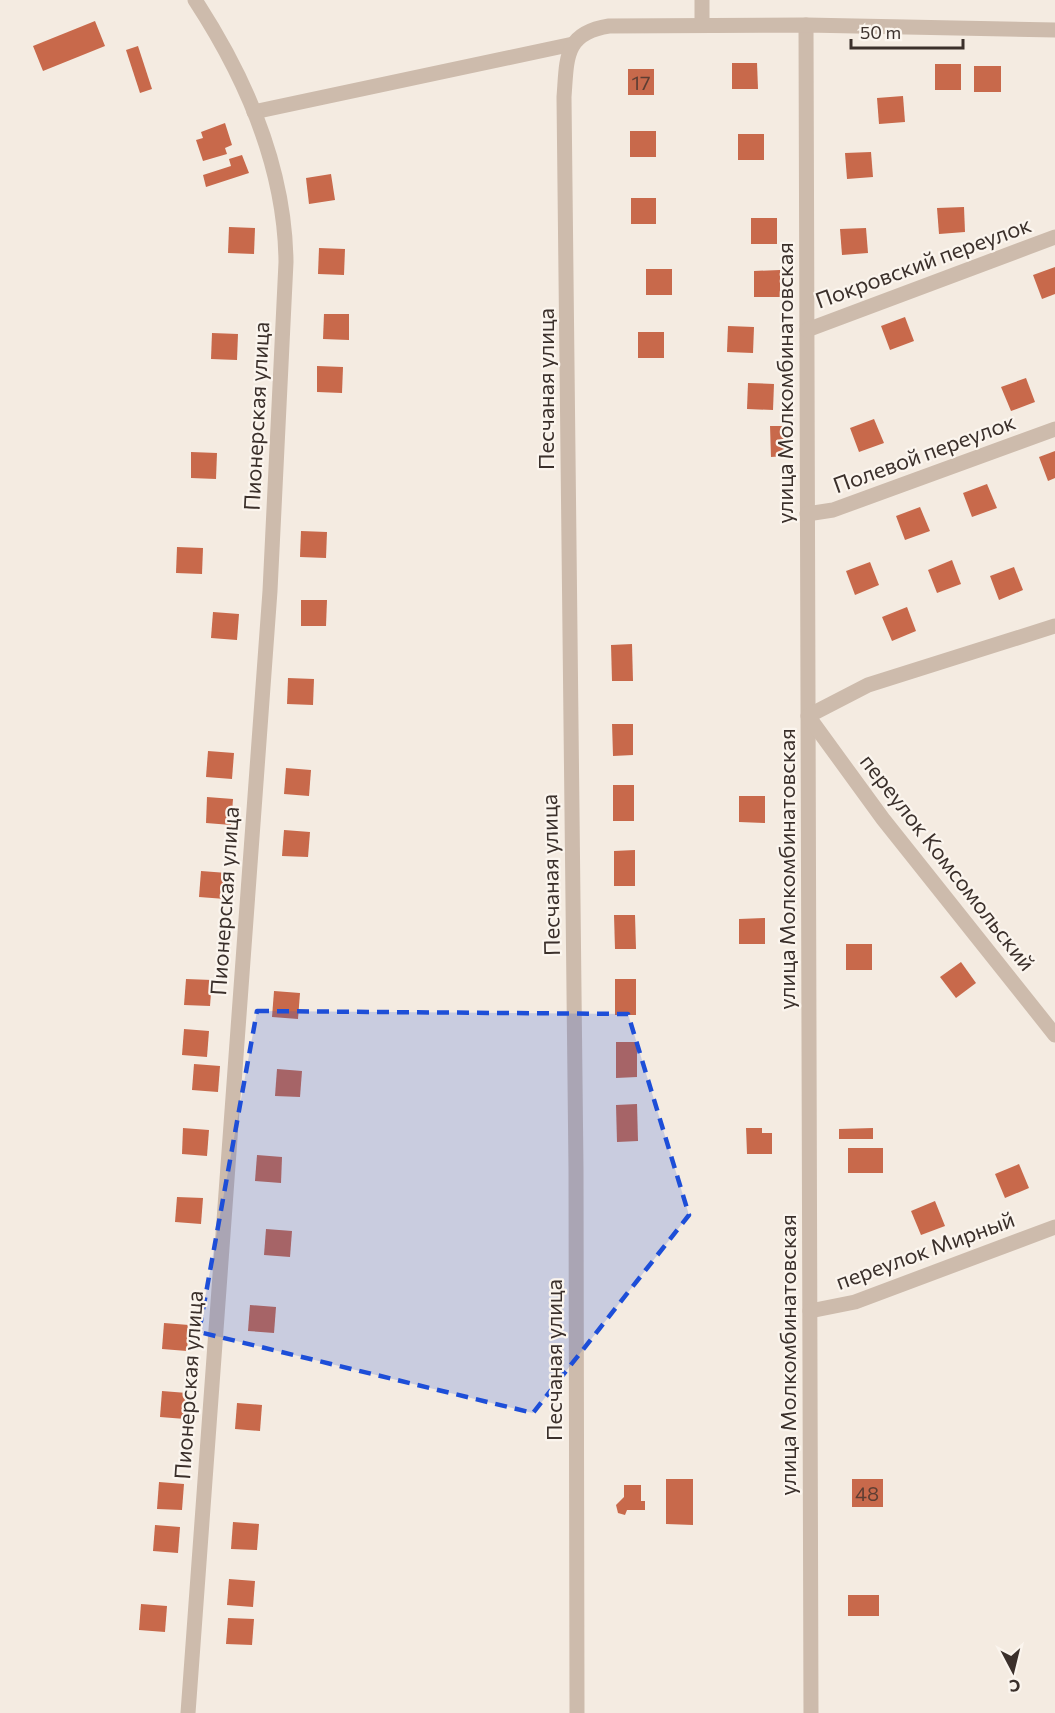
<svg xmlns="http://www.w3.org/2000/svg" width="1055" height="1713" font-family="Commissioner,sans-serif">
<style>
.building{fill:#c8694b}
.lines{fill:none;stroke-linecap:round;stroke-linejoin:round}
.street{stroke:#cdbbac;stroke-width:15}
.marked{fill:#1d4ed8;fill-opacity:0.2;stroke:#1d4ed8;stroke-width:4.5;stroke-dasharray:12 8;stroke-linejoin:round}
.labels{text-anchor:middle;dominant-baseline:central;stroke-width:4.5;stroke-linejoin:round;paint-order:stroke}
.number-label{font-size:20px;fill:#5e3e33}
.street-label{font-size:22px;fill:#3b302b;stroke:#fbf5ee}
</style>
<rect width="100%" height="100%" fill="#f4ebe1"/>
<g class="building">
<path d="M95,21L105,46L43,71L33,46Z"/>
<path d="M138,46L152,89L140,93L126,50Z"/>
<path d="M732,63H757L758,89H732Z"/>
<rect x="935" y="64" width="26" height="26"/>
<rect x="974" y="66" width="27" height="26"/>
<rect x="628" y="69" width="26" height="26"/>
<path d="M903,96L905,122L879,124L877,98Z"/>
<path d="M225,123L232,145L225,148L227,154L203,161L196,140L203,138L201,132Z"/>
<rect x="630" y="131" width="26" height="26"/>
<rect x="738" y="134" width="26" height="26"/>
<path d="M871,152L873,177L847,179L845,153Z"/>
<path d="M242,155L249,173L206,187L203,175L231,166L229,159Z"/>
<path d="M331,174L335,200L309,204L306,178Z"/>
<rect x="631" y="198" width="25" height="26"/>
<path d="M964,207L965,232L939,234L937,208Z"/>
<rect x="751" y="218" width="26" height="26"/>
<path d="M229,227L255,228L254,254L228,253Z"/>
<path d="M866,228L868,253L842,255L840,229Z"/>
<path d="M319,248L345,249L344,275L318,274Z"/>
<path d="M1055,267V294L1042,299L1033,275Z"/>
<rect x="646" y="269" width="26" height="26"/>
<path d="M780,270V297H754V271Z"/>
<path d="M324,314H349V340L323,339Z"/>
<path d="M905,317L914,341L890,350L881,326Z"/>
<path d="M728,326L754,327L753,353L727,352Z"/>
<rect x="638" y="332" width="26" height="26"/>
<path d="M212,333L238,334L237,360L211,359Z"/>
<path d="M317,366L343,367L342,393L317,392Z"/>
<path d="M1026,378L1035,402L1011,411L1001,387Z"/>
<path d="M748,383L774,384L773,410L747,409Z"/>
<path d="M874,419L884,443L859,452L850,428Z"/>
<path d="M770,426H785V456L771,457Z"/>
<path d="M1055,451V478L1048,481L1039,457Z"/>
<path d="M191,452L217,453L216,479L191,478Z"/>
<path d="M987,484L997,508L972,517L963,493Z"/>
<path d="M920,507L930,531L905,540L896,516Z"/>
<path d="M301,531L327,532L326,558L300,557Z"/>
<path d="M177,547L203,548L202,574L176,573Z"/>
<path d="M952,560L961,584L937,593L928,570Z"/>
<path d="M870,562L879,585L855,595L846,571Z"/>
<path d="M1014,567L1023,590L999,600L990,576Z"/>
<path d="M301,600H327L326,626H301Z"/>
<path d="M907,607L916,631L892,641L882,617Z"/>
<path d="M213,612L239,614L237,640L211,638Z"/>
<path d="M632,644L633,681H612L611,645Z"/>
<path d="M288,678L314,679L313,705L287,704Z"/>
<path d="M612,724H633V755L613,756Z"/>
<path d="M208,751L234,753L232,779L206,777Z"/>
<path d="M286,768L311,770L309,796L284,794Z"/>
<rect x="613" y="785" width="21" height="36"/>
<path d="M739,796H765V823L739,822Z"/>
<path d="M207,797L233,799L231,825L206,823Z"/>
<path d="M284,830L310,832L308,857L282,856Z"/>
<path d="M635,850V886H614V851Z"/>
<path d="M201,871L227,873L225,899L199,897Z"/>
<path d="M614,915H635L636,949H615Z"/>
<path d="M765,918V944H739V919Z"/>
<rect x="846" y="944" width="26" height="26"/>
<path d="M961,962L976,983L956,998L940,977Z"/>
<path d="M186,979L212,980L210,1006L184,1005Z"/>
<rect x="615" y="979" width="21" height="36"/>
<path d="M274,991L300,993L298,1019L272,1017Z"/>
<path d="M184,1029L209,1031L207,1057L182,1055Z"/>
<path d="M616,1042H637V1077L616,1078Z"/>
<path d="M194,1064L220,1066L218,1092L192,1090Z"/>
<path d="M277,1069L302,1071L300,1097L275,1096Z"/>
<path d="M637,1104L638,1141L617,1142L616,1105Z"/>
<path d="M183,1128L209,1130L207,1156L182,1154Z"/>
<path d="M746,1128H762V1133H772V1154H747Z"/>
<path d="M873,1128V1139H839V1129Z"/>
<rect x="848" y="1148" width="35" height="25"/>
<path d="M257,1155L282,1157L281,1183L255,1181Z"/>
<path d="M1019,1164L1029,1188L1005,1198L995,1174Z"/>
<path d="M177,1197L203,1198L201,1224L175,1222Z"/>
<path d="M935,1201L945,1226L921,1235L911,1211Z"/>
<path d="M266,1229L292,1231L290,1257L264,1255Z"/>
<path d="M250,1305L276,1307L274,1333L248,1331Z"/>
<path d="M164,1323L189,1325L187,1351L162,1349Z"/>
<path d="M162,1391L187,1393L185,1419L160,1417Z"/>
<path d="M237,1403L262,1405L260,1431L235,1429Z"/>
<path d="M666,1479H693V1525L666,1524Z"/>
<rect x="852" y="1479" width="31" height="28"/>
<path d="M159,1482L184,1484L182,1510L157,1509Z"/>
<path d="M624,1485H641V1501H645V1510H627L625,1515L618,1513L616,1505L624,1497Z"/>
<path d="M233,1522L259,1524L257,1550L231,1549Z"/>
<path d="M155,1525L180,1527L178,1553L153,1551Z"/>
<path d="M229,1579L255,1581L253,1607L227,1605Z"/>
<rect x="848" y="1595" width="31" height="21"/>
<path d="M141,1604L167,1606L165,1632L139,1630Z"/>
<path d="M228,1618L254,1619L252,1645L226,1644Z"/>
</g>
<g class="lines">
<g class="street">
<path d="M702,25V0"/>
<path d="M806,25L811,1713"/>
<path d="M254,112L573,44"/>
<path d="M807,330L1055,237"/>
<path d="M807,514L833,510L1055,429"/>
<path d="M1055,626L868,685L808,716L883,819L1055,1035"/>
<path d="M810,1311L855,1302L1055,1227"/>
<path d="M188,1713L270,591L286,262C285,168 246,78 195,0"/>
<path d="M577,1713L576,1170L564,97C567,58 564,33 609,26L806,25L1055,30"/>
</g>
</g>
<path class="marked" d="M257,1011L628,1014L689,1215L533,1413L199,1332Z"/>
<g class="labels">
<g class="number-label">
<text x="641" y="82">17</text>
<text x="867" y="1493">48</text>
</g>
<g class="street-label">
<text transform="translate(923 262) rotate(-20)">Покровский переулок</text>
<text transform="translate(784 383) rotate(-90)">улица Молкомбинатовская</text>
<text transform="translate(545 389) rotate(-90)">Песчаная улица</text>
<text transform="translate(256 416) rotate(-87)">Пионерская улица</text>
<text transform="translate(924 453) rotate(-20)">Полевой переулок</text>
<text transform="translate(948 862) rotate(52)">переулок Комсомольский</text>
<text transform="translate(786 869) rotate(-90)">улица Молкомбинатовская</text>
<text transform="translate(550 875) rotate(-91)">Песчаная улица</text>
<text transform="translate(224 901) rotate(-86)">Пионерская улица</text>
<text transform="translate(925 1250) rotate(-20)">переулок Мирный</text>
<text transform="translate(787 1355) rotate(-90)">улица Молкомбинатовская</text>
<text transform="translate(553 1360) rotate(-90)">Песчаная улица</text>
<text transform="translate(188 1385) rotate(-86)">Пионерская улица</text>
</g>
</g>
<g transform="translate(1013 1671) rotate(173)" stroke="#fbf5ee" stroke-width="4.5" paint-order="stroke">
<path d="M0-4.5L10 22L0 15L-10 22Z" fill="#3b302b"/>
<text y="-9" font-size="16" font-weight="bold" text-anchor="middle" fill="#3b302b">С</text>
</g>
<path d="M851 39v9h112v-9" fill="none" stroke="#3b302b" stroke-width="3"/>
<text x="860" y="39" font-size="18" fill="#3b302b" stroke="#fbf5ee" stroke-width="4.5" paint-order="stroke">50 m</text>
</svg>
